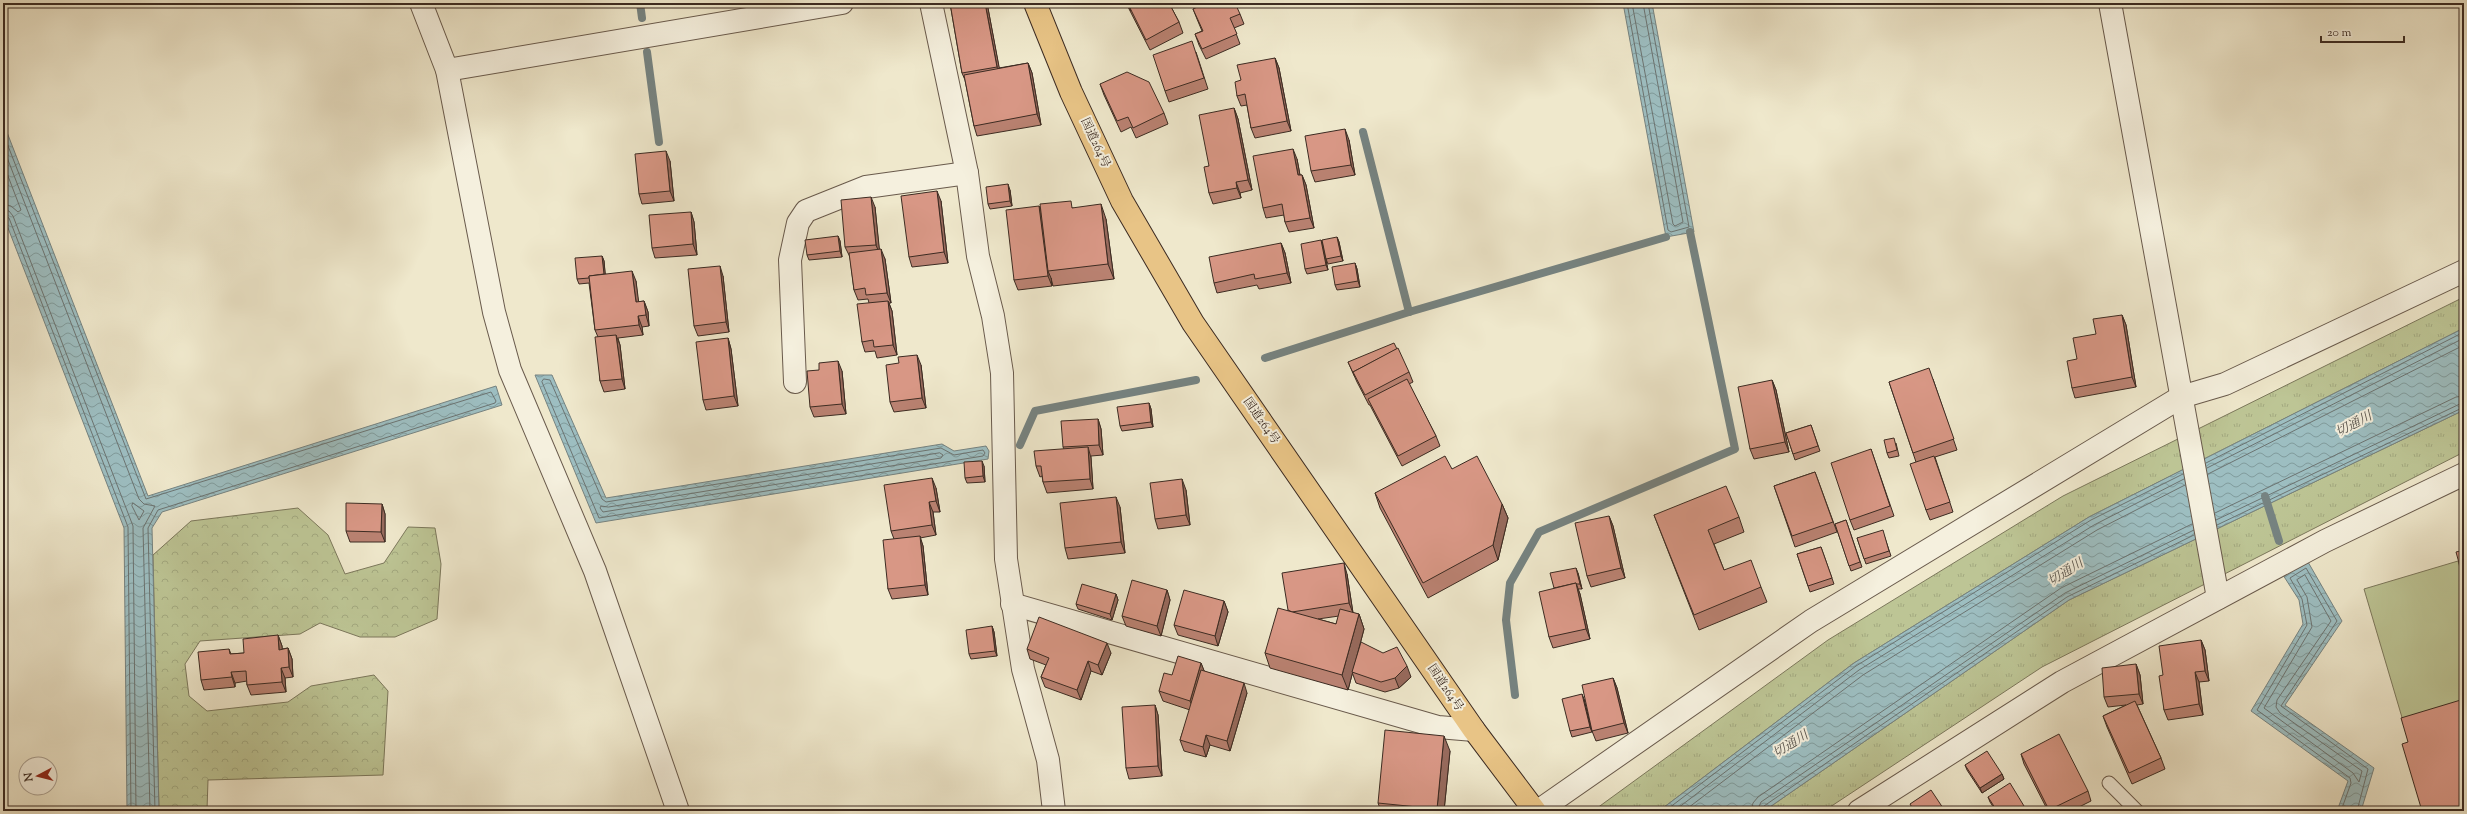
<svg xmlns="http://www.w3.org/2000/svg" width="2467" height="814" font-family="'Sorts Mill Goudy','Noto Serif JP',serif">
<style>
.grass{fill:url(#grass-tufts);stroke:#7c785c}
.forest{fill:url(#forest-crowns);stroke:#7c785c}
.garden{fill:#bdc595;stroke:#7c785c}
.water{fill:url(#water-waves);stroke:#768381}
.lines{fill:none;stroke-linecap:round;stroke-linejoin:round}
.shore{stroke:#6c7472;stroke-width:1}
.stream{stroke:#768381;stroke-width:8}
.service-casing{stroke:#695a4c;stroke-width:15}
.minor-casing{stroke:#695a4c;stroke-width:24}
.trunk-casing{stroke:#3c2b22;stroke-width:24}
.service{stroke:#f5f0de;stroke-width:13}
.minor{stroke:#f5f0de;stroke-width:22}
.trunk{stroke:#e8c486;stroke-width:22}
.wall{fill:#ba8272;stroke:#3c2b22;fill-rule:evenodd}
.shaded-wall{fill:#976a5d;stroke:#3c2b22}
.building{fill:#d89785;stroke:#3c2b22}
.labels{text-anchor:middle;dominant-baseline:central;stroke-width:4;stroke-linejoin:round;paint-order:stroke}
.street-label{font-size:12px;fill:#3c2b22;stroke:#f5f0de}
.water-label{font-size:13px;font-style:italic;fill:#54504a;stroke:#f5f0de}
</style>
<defs>
<pattern id="grass-tufts" width="24" height="20" patternUnits="userSpaceOnUse"><rect width="24" height="20" fill="#bdc595"/><path d="M3 7l-1-3M5 7V3M7 7l1-3M15 17l-1-3M17 17v-4M19 17l1-3" fill="none" stroke="#a3a980"/></pattern>
<pattern id="forest-crowns" width="20" height="18" patternUnits="userSpaceOnUse"><rect width="20" height="18" fill="#bdc595"/><path d="M2 6a3 3 0 1 1 6 0M12 15a3 3 0 1 1 6 0" fill="none" stroke="#a3a980"/></pattern>
<pattern id="water-waves" width="16" height="10" patternUnits="userSpaceOnUse"><rect width="16" height="10" fill="#9dbec1"/><path d="M0 5q4-4 8 0t8 0" fill="none" stroke="#819b9c"/></pattern>
</defs>
<rect width="100%" height="100%" fill="#efe8cc"/>
<filter id="stains"><feTurbulence type="fractalNoise" baseFrequency=".005" numOctaves="4"/><feColorMatrix values="0 0 0 0 .2 0 0 0 0 .09 0 0 0 0 .02 0 0 0 .5 -.17"/></filter>
<radialGradient id="worn" r=".72"><stop offset=".6" stop-color="#630" stop-opacity="0"/><stop offset="1" stop-color="#630" stop-opacity=".3"/></radialGradient>
<g class="grass">
<path d="M2464,297V328L2089,517L1854,663L1659,811H1593L1828,640L2063,496Z"/>
<path d="M2464,410V452L2042,667L1824,811H1764L2069,600Z"/>
</g>
<path class="forest" d="M298,508L328,535L345,574L384,563L408,527L435,528L441,564L437,619L395,637H360L320,623L300,634L200,641L185,664L189,696L207,711L288,702L311,686L374,675L388,691L383,775L208,780L207,810L159,811L153,555L191,521Z"/>
<path class="garden" d="M2458,561L2464,582V714L2406,731L2364,589Z"/>
<g class="water">
<path d="M1623,3H1652L1694,232L1666,237Z"/>
<path d="M3,122L148,496L496,386L502,405L162,512L152,528L159,811H127L124,528L3,215Z"/>
<path d="M2464,328V410L2069,600L1764,811H1659L1854,663L2089,517Z"/>
<path d="M535,375H552L606,498L942,444L954,451L986,446L989,451L988,459L596,523Z"/>
<path d="M2308,562L2342,621L2285,705L2374,768L2361,811H2337L2348,781L2251,711L2303,624L2299,600L2283,575Z"/>
</g>
<g class="lines">
<g class="shore">
<path d="M1627,3L1668,230L1671,232L1689,227L1648,3"/>
<path d="M1632,3L1673,224L1675,226L1683,222L1643,3"/>
<path d="M3,133L146,499L491,392L496,401L495,403L158,510L148,528L155,811"/>
<path d="M3,147L139,499L144,504L155,506L143,528L150,811"/>
<path d="M3,163L21,210L18,212L11,206L3,204"/>
<path d="M3,210L9,211L13,216L133,526L136,811"/>
<path d="M3,215L9,218L128,527L131,811"/>
<path d="M544,379L550,380L602,499L606,502L941,448L954,455L983,450L985,453L983,456L599,518L542,382Z"/>
<path d="M940,453L943,455L941,458L603,512L600,508L601,506L608,507Z"/>
<path d="M2206,463L2464,332"/>
<path d="M2207,468L2464,338"/>
<path d="M2208,474L2464,345"/>
<path d="M133,503L144,511L139,520L132,506Z"/>
<path d="M2215,513L2456,397L2464,396"/>
<path d="M2216,520L2464,402"/>
<path d="M2217,525L2464,407"/>
<path d="M2305,575L2331,621L2277,700L2276,707L2280,713L2362,771L2359,782L2353,773L2264,708L2312,627L2307,597L2297,580Z"/>
<path d="M1665,811L1856,666L2091,520L2183,474"/>
<path d="M1674,811L1859,670L2094,525L2184,479"/>
<path d="M1684,811L1863,675L2097,530L2185,485"/>
<path d="M1751,811L1753,803L1758,797L2061,588L2192,524"/>
<path d="M1757,811L1761,802L2065,593L2194,530"/>
<path d="M1762,811L1764,806L2067,597L2194,535"/>
<path d="M2341,811L2351,783L2350,778L2257,710L2307,625L2302,599L2290,578L2306,568L2337,621L2281,706L2368,769L2357,811"/>
</g>
<g class="stream">
<path d="M640,3L642,18"/>
<path d="M647,52L659,142"/>
<path d="M1363,132L1409,312"/>
<path d="M1265,358L1409,312L1666,237"/>
<path d="M1020,445L1035,411L1196,380"/>
<path d="M2265,496L2279,541"/>
<path d="M1515,695L1506,620L1510,583L1539,532L1735,449L1690,232"/>
</g>
<defs>
<path id="service" d="M2109,783L2137,811"/>
<g id="minor">
<path d="M421,3L447,70L494,312L510,370L595,571L678,811"/>
<path d="M931,3L967,173L978,256L993,316L1002,373L1006,559L1023,669L1048,760L1054,811"/>
<path d="M2110,3L2218,598"/>
<path d="M447,70L842,3"/>
<path d="M795,382L790,260L798,223L806,211L866,187L967,173"/>
<path d="M1012,604L1438,727L1474,730"/>
<path d="M1538,811L1811,621L2181,397L2225,384L2464,271"/>
<path d="M1859,811L2062,682L2325,541L2464,474"/>
</g>
<path id="trunk" d="M1035,3L1071,92L1122,201L1193,323L1474,730L1535,811"/>
</defs>
<use href="#service" class="service-casing"/>
<use href="#minor" class="minor-casing"/>
<use href="#trunk" class="trunk-casing"/>
<use href="#service" class="service"/>
<use href="#minor" class="minor"/>
<use href="#trunk" class="trunk"/>
</g>
<g class="wall">
<path d="M950,3H987L999,68L1028,63L1032,73L1041,125L977,136L974,126L965,80L962,73Z"/>
<path d="M1126,3H1169L1179,22L1183,33L1150,50Z"/>
<path d="M1193,9L1240,14L1244,24L1234,28L1240,44L1206,59L1199,45L1195,34L1202,31L1197,19Z"/>
<path d="M1196,52L1208,89L1169,102L1165,91Z"/>
<path d="M1275,58L1279,68L1291,131L1255,138L1251,128L1247,105L1241,106L1237,96L1241,80Z"/>
<path d="M1100,84L1164,113L1168,124L1136,138L1131,127L1121,132L1104,95Z"/>
<path d="M1234,108L1238,119L1252,190L1240,193L1241,198L1213,204L1209,193V166Z"/>
<path d="M1349,140L1355,175L1315,182L1311,171Z"/>
<path d="M1297,159L1300,175H1302L1306,185L1314,228L1289,232L1285,222L1284,215L1266,218L1263,208Z"/>
<path d="M670,161L674,201L642,204L639,194Z"/>
<path d="M1010,190L1012,206L990,209L988,204Z"/>
<path d="M941,201L948,263L912,267L909,257Z"/>
<path d="M1039,206L1040,209L1073,208L1106,219L1114,279L1053,286L1051,278L1052,286L1018,290L1014,280Z"/>
<path d="M875,207L879,249L885,259L891,303H889L892,311L897,355L877,358L875,351L865,352L862,342L869,303L868,299L858,300L854,290L850,257L845,247Z"/>
<path d="M691,212L694,222L697,255L655,258L652,248Z"/>
<path d="M838,236L840,241L842,257L809,260L807,255Z"/>
<path d="M1337,237L1339,242L1343,261L1328,264L1326,259Z"/>
<path d="M1281,243L1285,253L1291,283L1259,289L1257,285L1217,293L1214,283Z"/>
<path d="M1323,245L1328,270L1307,274L1305,269Z"/>
<path d="M602,256L604,261L605,274L636,281L638,302L644,301L648,312L649,326L642,327L643,335L618,338L620,345L625,389L604,392L600,381L598,337L595,330L589,283L579,284L577,279Z"/>
<path d="M1355,263L1357,269L1360,287L1337,290L1335,285Z"/>
<path d="M723,276L729,332L698,336L694,326Z"/>
<path d="M2122,315L2126,325L2136,387L2075,398L2072,388L2077,359L2096,334Z"/>
<path d="M728,338L731,349L738,406L706,410L703,400Z"/>
<path d="M1348,362L1409,372L1413,382L1409,384L1436,436L1440,446L1402,466L1372,409L1370,405H1369L1357,382Z"/>
<path d="M921,365L926,408L894,412L890,402Z"/>
<path d="M842,371L846,414L814,417L810,407Z"/>
<path d="M1933,379L1957,450L1935,457L1953,512L1930,520L1926,510L1916,462L1889,382Z"/>
<path d="M1772,380L1776,390L1789,452L1754,459L1750,449Z"/>
<path d="M1149,403L1151,409L1153,427L1122,431L1120,426Z"/>
<path d="M1098,419L1101,429L1103,455L1091,456V458L1093,489L1047,493L1043,482L1042,476L1040,477L1036,466L1064,449L1063,447Z"/>
<path d="M1811,425L1820,451L1795,460L1786,433Z"/>
<path d="M1896,443L1899,456L1889,458L1887,453Z"/>
<path d="M1871,449L1894,516L1854,530L1850,520Z"/>
<path d="M984,466L985,482L967,483L965,478Z"/>
<path d="M1452,469L1502,504L1508,518L1498,560L1428,598L1380,508L1375,493Z"/>
<path d="M1815,472L1837,532L1795,547L1774,486Z"/>
<path d="M936,488L940,512H933L936,535L920,538L923,546L928,595L892,599L888,589L894,539L891,531Z"/>
<path d="M1186,490L1190,525L1158,529L1155,519Z"/>
<path d="M382,504L385,514V542H350L346,531Z"/>
<path d="M1120,507L1125,553L1068,559L1065,548Z"/>
<path d="M1654,515L1739,517L1744,532L1714,544L1724,570L1761,587L1767,602L1699,630Z"/>
<path d="M1609,516L1613,526L1625,578L1591,587L1587,576Z"/>
<path d="M1846,520L1862,567L1851,571L1835,524Z"/>
<path d="M1884,535L1891,556L1866,564L1857,538Z"/>
<path d="M1821,547L1834,584L1810,592L1797,554Z"/>
<path d="M1578,573L1582,589H1578L1580,594L1590,639L1553,648L1549,637L1554,588Z"/>
<path d="M1347,574L1353,613L1359,614L1364,629L1348,690L1270,668L1265,653L1288,610ZM1339,616L1336,624L1318,619Z"/>
<path d="M1167,590L1170,600L1161,636L1126,626L1122,616Z"/>
<path d="M1116,594L1118,600L1112,620L1078,609L1076,604Z"/>
<path d="M1224,601L1228,612L1218,646L1178,635L1174,625Z"/>
<path d="M992,626L994,632L997,656L971,659L969,654Z"/>
<path d="M278,635L282,646V649L288,648L292,659L293,677L285,678L286,692L251,695L247,685V681L235,683V687L204,690L201,680L229,649L231,654L244,653Z"/>
<path d="M2201,640L2205,650L2209,681L2199,682L2203,715L2168,720L2164,710L2163,675Z"/>
<path d="M1027,649L1111,653L1102,675L1091,671L1081,700L1045,687L1041,677L1046,665L1030,659Z"/>
<path d="M1201,663L1204,671L1247,693L1230,751L1210,745L1206,757L1184,751L1180,740L1190,710L1163,701L1159,691L1172,675Z"/>
<path d="M2136,664L2140,675L2143,704L2137,705L2161,758L2165,769L2132,784L2107,727L2103,716L2126,705L2108,707L2104,697Z"/>
<path d="M1352,672L1411,677L1399,688L1385,692L1356,683Z"/>
<path d="M1613,678L1617,688L1628,733L1596,741L1592,731Z"/>
<path d="M1584,699L1592,732L1572,737L1570,731Z"/>
<path d="M1155,705L1158,715L1162,776L1129,779L1126,768Z"/>
<path d="M1450,751L1444,811H1381L1378,803Z"/>
<path d="M2021,754L2088,791L2091,801L2071,811H2048L2024,764Z"/>
<path d="M1965,765L2002,774L2004,779L1982,793L1967,770Z"/>
<path d="M1988,797L2026,811H1996L1990,802Z"/>
</g>
<g class="shaded-wall">
<path d="M985,3H987L1001,77L997,67Z"/>
<path d="M1275,58L1279,68L1291,131L1287,121Z"/>
<path d="M1028,63L1032,73L1041,125L1037,114Z"/>
<path d="M1234,108L1238,119L1252,190L1248,180Z"/>
<path d="M1345,129L1349,140L1355,175L1351,165Z"/>
<path d="M1293,149L1297,159L1302,186L1298,175Z"/>
<path d="M666,151L670,161L674,201L670,191Z"/>
<path d="M1302,175L1306,185L1314,228L1310,218Z"/>
<path d="M1236,182L1240,193L1241,198L1237,188Z"/>
<path d="M1008,184L1010,190L1012,206L1010,201Z"/>
<path d="M937,191L941,201L948,263L944,252Z"/>
<path d="M871,197L875,207L880,255L876,245Z"/>
<path d="M1101,204L1106,219L1114,279L1108,264Z"/>
<path d="M1039,206L1043,216L1048,271L1051,278L1052,286L1048,276Z"/>
<path d="M691,212L694,222L697,255L693,244Z"/>
<path d="M838,236L840,241L842,257L840,251Z"/>
<path d="M1337,237L1339,242L1343,261L1341,256Z"/>
<path d="M1321,240L1323,245L1328,270L1326,265Z"/>
<path d="M1281,243L1285,253L1291,283L1287,273Z"/>
<path d="M881,249L885,259L891,303L887,293Z"/>
<path d="M602,256L604,261L606,282L604,277Z"/>
<path d="M1355,263L1357,269L1360,287L1358,281Z"/>
<path d="M720,266L723,276L729,332L726,322Z"/>
<path d="M632,271L636,281L640,312L636,302Z"/>
<path d="M644,301L648,312L649,326L646,315Z"/>
<path d="M888,301L892,311L897,355L893,345Z"/>
<path d="M2122,315L2126,325L2136,387L2132,377Z"/>
<path d="M638,316L642,327L643,335L639,325Z"/>
<path d="M616,335L620,345L625,389L622,379Z"/>
<path d="M728,338L731,349L738,406L734,396Z"/>
<path d="M917,355L921,365L926,408L922,398Z"/>
<path d="M838,361L842,371L846,414L842,404Z"/>
<path d="M1772,380L1776,390L1789,452L1785,442Z"/>
<path d="M1149,403L1151,409L1153,427L1151,422Z"/>
<path d="M1098,419L1101,429L1103,455L1099,445Z"/>
<path d="M1088,447L1091,458L1093,489L1090,479Z"/>
<path d="M982,461L984,466L985,482L983,476Z"/>
<path d="M932,478L936,488L940,512L936,501Z"/>
<path d="M1182,479L1186,490L1190,525L1186,515Z"/>
<path d="M1116,497L1120,507L1125,553L1121,542Z"/>
<path d="M929,502L933,512L936,535L932,525Z"/>
<path d="M382,504L385,514V542L381,532Z"/>
<path d="M1502,504L1508,518L1498,560L1493,545Z"/>
<path d="M1609,516L1613,526L1625,578L1621,568Z"/>
<path d="M920,536L923,546L928,595L925,585Z"/>
<path d="M1344,563L1347,574L1353,613L1349,603Z"/>
<path d="M1576,568L1578,573L1582,589L1580,584Z"/>
<path d="M1576,583L1580,594L1590,639L1586,629Z"/>
<path d="M1167,590L1170,600L1161,636L1157,626Z"/>
<path d="M1116,594L1118,600L1112,620L1110,614Z"/>
<path d="M1224,601L1228,612L1218,646L1215,636Z"/>
<path d="M1359,614L1364,629L1348,690L1342,675Z"/>
<path d="M992,626L994,632L997,656L995,651Z"/>
<path d="M278,635L282,646L283,660L279,650Z"/>
<path d="M2201,640L2205,650L2209,681L2205,671Z"/>
<path d="M1107,643L1111,653L1102,675L1098,665Z"/>
<path d="M288,648L292,659L293,677L289,667Z"/>
<path d="M1088,661L1091,671L1081,700L1077,690Z"/>
<path d="M1201,663L1205,673L1194,711L1190,701Z"/>
<path d="M2136,664L2140,675L2143,704L2139,694Z"/>
<path d="M1407,666L1411,677L1399,688L1395,678Z"/>
<path d="M281,668L285,678L286,692L282,682Z"/>
<path d="M231,672L235,683V687L232,677Z"/>
<path d="M2195,672L2199,682L2203,715L2199,704Z"/>
<path d="M1613,678L1617,688L1628,733L1624,723Z"/>
<path d="M1244,683L1247,693L1230,751L1227,741Z"/>
<path d="M1582,694L1584,699L1592,732L1590,727Z"/>
<path d="M1155,705L1158,715L1162,776L1158,766Z"/>
<path d="M1206,735L1210,745L1206,757L1203,747Z"/>
<path d="M1444,736L1450,751L1444,811H1438L1437,809Z"/>
<path d="M2002,774L2004,779L1982,793L1980,788Z"/>
<path d="M2024,806L2026,811H2017Z"/>
</g>
<g class="building">
<path d="M950,3H985L997,67L962,73Z"/>
<path d="M1127,3H1139L1130,8L1131,11Z"/>
<path d="M1139,3H1169L1179,22L1146,40L1130,8Z"/>
<path d="M1206,3H1235L1240,14L1230,18L1237,34L1202,49L1195,34L1203,31L1193,9Z"/>
<path d="M1192,41L1204,78L1165,91L1153,55Z"/>
<path d="M1275,58L1287,121L1251,128L1245,94L1237,96L1235,82L1241,80L1237,65Z"/>
<path d="M1028,63L1037,114L974,126L964,75Z"/>
<path d="M1127,72L1149,82L1164,113L1133,128L1128,117L1117,121L1100,84Z"/>
<path d="M1234,108L1248,180L1236,182L1237,188L1209,193L1204,167L1209,166L1199,115Z"/>
<path d="M1345,129L1351,165L1311,171L1305,136Z"/>
<path d="M1293,149L1298,175H1302L1310,218L1285,222L1282,204L1263,208L1253,156Z"/>
<path d="M666,151L670,191L639,194L635,154Z"/>
<path d="M1008,184L1010,201L988,204L986,187Z"/>
<path d="M937,191L944,252L909,257L901,196Z"/>
<path d="M871,197L876,245L845,247L841,200Z"/>
<path d="M1071,201L1072,208L1101,204L1108,264L1048,271L1040,204Z"/>
<path d="M1039,206L1048,276L1014,280L1006,210Z"/>
<path d="M691,212L693,244L652,248L649,215Z"/>
<path d="M838,236L840,251L807,255L805,240Z"/>
<path d="M1337,237L1341,256L1326,259L1322,240Z"/>
<path d="M1321,240L1326,265L1305,269L1301,244Z"/>
<path d="M1281,243L1287,273L1255,279L1254,274L1214,283L1209,257Z"/>
<path d="M881,249L887,293L866,295L865,288L854,290L849,253Z"/>
<path d="M602,256L604,274L589,276V278L577,279L575,258Z"/>
<path d="M1355,263L1358,281L1335,285L1332,267Z"/>
<path d="M720,266L726,322L694,326L688,269Z"/>
<path d="M632,271L636,302L644,301L646,315L638,316L639,325L595,330L589,276Z"/>
<path d="M888,301L893,345L874,347L873,340L862,342L857,304Z"/>
<path d="M2122,315L2132,377L2072,388L2067,361L2077,359L2073,338L2096,334L2093,319Z"/>
<path d="M616,335L622,379L600,381L595,337Z"/>
<path d="M728,338L734,396L703,400L696,342Z"/>
<path d="M1394,343L1397,349L1353,372L1355,377L1348,362Z"/>
<path d="M1398,348L1409,372L1365,395L1353,372Z"/>
<path d="M917,355L922,398L890,402L886,365L899,363L898,357Z"/>
<path d="M838,361L842,404L810,407L807,371L819,370V363Z"/>
<path d="M1929,368L1954,439L1913,453L1889,382Z"/>
<path d="M1407,379L1436,436L1398,456L1368,399Z"/>
<path d="M1772,380L1785,442L1750,449L1738,387Z"/>
<path d="M1149,403L1151,422L1120,426L1117,407Z"/>
<path d="M1098,419L1099,445L1063,447L1061,421Z"/>
<path d="M1811,425L1818,446L1793,454L1786,433Z"/>
<path d="M1894,438L1897,450L1887,453L1884,440Z"/>
<path d="M1088,447L1090,479L1043,482L1041,466H1036L1034,451Z"/>
<path d="M1871,449L1890,506L1850,520L1831,463Z"/>
<path d="M1445,456L1452,469L1477,456L1502,504L1493,545L1423,583L1375,493Z"/>
<path d="M1934,456L1950,502L1926,510L1910,464Z"/>
<path d="M982,461L983,476L965,478L964,462Z"/>
<path d="M1815,472L1833,522L1792,536L1774,486Z"/>
<path d="M932,478L936,501L929,502L932,525L891,531L884,485Z"/>
<path d="M1182,479L1186,515L1155,519L1150,483Z"/>
<path d="M1726,486L1739,517L1708,530L1724,570L1751,560L1761,587L1694,615L1654,515Z"/>
<path d="M1116,497L1121,542L1065,548L1060,503Z"/>
<path d="M346,503L382,504L381,532L346,531Z"/>
<path d="M1609,516L1621,568L1587,576L1575,523Z"/>
<path d="M1846,520L1860,562L1849,566L1835,524Z"/>
<path d="M1883,530L1889,551L1864,559L1857,538Z"/>
<path d="M920,536L925,585L888,589L883,540Z"/>
<path d="M1821,547L1832,578L1808,586L1797,554Z"/>
<path d="M2464,550V581L2456,552Z"/>
<path d="M1344,563L1349,603L1292,612L1288,610L1282,573Z"/>
<path d="M1576,568L1580,584H1576V583L1554,588L1550,573Z"/>
<path d="M1132,580L1167,590L1157,626L1122,616Z"/>
<path d="M1576,583L1586,629L1549,637L1539,592Z"/>
<path d="M1082,584L1116,594L1110,614L1076,604Z"/>
<path d="M1184,590L1224,601L1215,636L1174,625Z"/>
<path d="M1278,608L1336,624L1340,609L1359,614L1342,675L1265,653Z"/>
<path d="M1039,617L1107,643L1098,665L1088,661L1077,690L1041,677L1049,658L1027,649Z"/>
<path d="M992,626L995,651L969,654L966,630Z"/>
<path d="M278,635L279,650L288,648L289,667L281,668L282,682L247,685L246,671L231,672L232,677L201,680L198,652L229,649L230,654L244,653L243,639Z"/>
<path d="M2201,640L2205,671L2195,672L2199,704L2164,710L2159,676L2163,675L2159,646Z"/>
<path d="M1361,642L1383,653L1397,647L1407,666L1395,678L1381,682L1352,672Z"/>
<path d="M1178,656L1201,663L1190,701L1159,691L1164,673L1172,675Z"/>
<path d="M2136,664L2139,694L2104,697L2102,668Z"/>
<path d="M1201,670L1244,683L1227,741L1206,735L1203,747L1180,740Z"/>
<path d="M1613,678L1624,723L1592,731L1582,685Z"/>
<path d="M1582,694L1590,727L1570,731L1562,699Z"/>
<path d="M2464,699V811H2422L2402,744L2408,742L2401,718Z"/>
<path d="M2135,701L2161,758L2129,773L2103,716Z"/>
<path d="M1155,705L1158,766L1126,768L1122,707Z"/>
<path d="M1385,730L1444,736L1437,809L1378,803Z"/>
<path d="M2059,734L2088,791L2049,810L2021,754Z"/>
<path d="M1987,751L2002,774L1980,788L1965,765Z"/>
<path d="M2010,783L2024,806L2017,811H1997L1988,797Z"/>
<path d="M1931,790L1945,811H1914L1910,804Z"/>
</g>
<g class="labels">
<g class="street-label">
<text transform="translate(1095 143) rotate(65)">国道264号</text>
<text transform="translate(1261 421) rotate(55)">国道264号</text>
<text transform="translate(1445 688) rotate(56)">国道264号</text>
</g>
<g class="water-label">
<text transform="translate(2354 425) rotate(-28)">切通川</text>
<text transform="translate(2066 573) rotate(-32)">切通川</text>
<text transform="translate(1791 745) rotate(-32)">切通川</text>
</g>
</g>
<rect width="2467" height="814" fill="none" stroke="#efe8cc" stroke-width="16"/>
<rect x="4" y="4" width="2459" height="806" fill="none" stroke="#3c2b22" stroke-width="2"/>
<rect x="8" y="8" width="2451" height="798" fill="none" stroke="#3c2b22"/>
<g transform="translate(38 776) rotate(263)"><circle r="19" fill="#f5f0de" stroke="#aba193"/>
<path d="M0-3L7 15L0 10L-7 15Z" fill="#8f2418"/>
<text y="-6" font-size="11" font-weight="bold" text-anchor="middle" fill="#3c2b22">N</text>
</g>
<path d="M2321 36v6h83v-6" fill="none" stroke="#3c2b22" stroke-width="2"/>
<text x="2327" y="36" font-size="12" fill="#3c2b22" stroke="#f5f0de" stroke-width="3" paint-order="stroke">20 m</text>
<rect width="100%" height="100%" filter="url(#stains)"/>
<rect width="100%" height="100%" fill="url(#worn)"/>
</svg>
